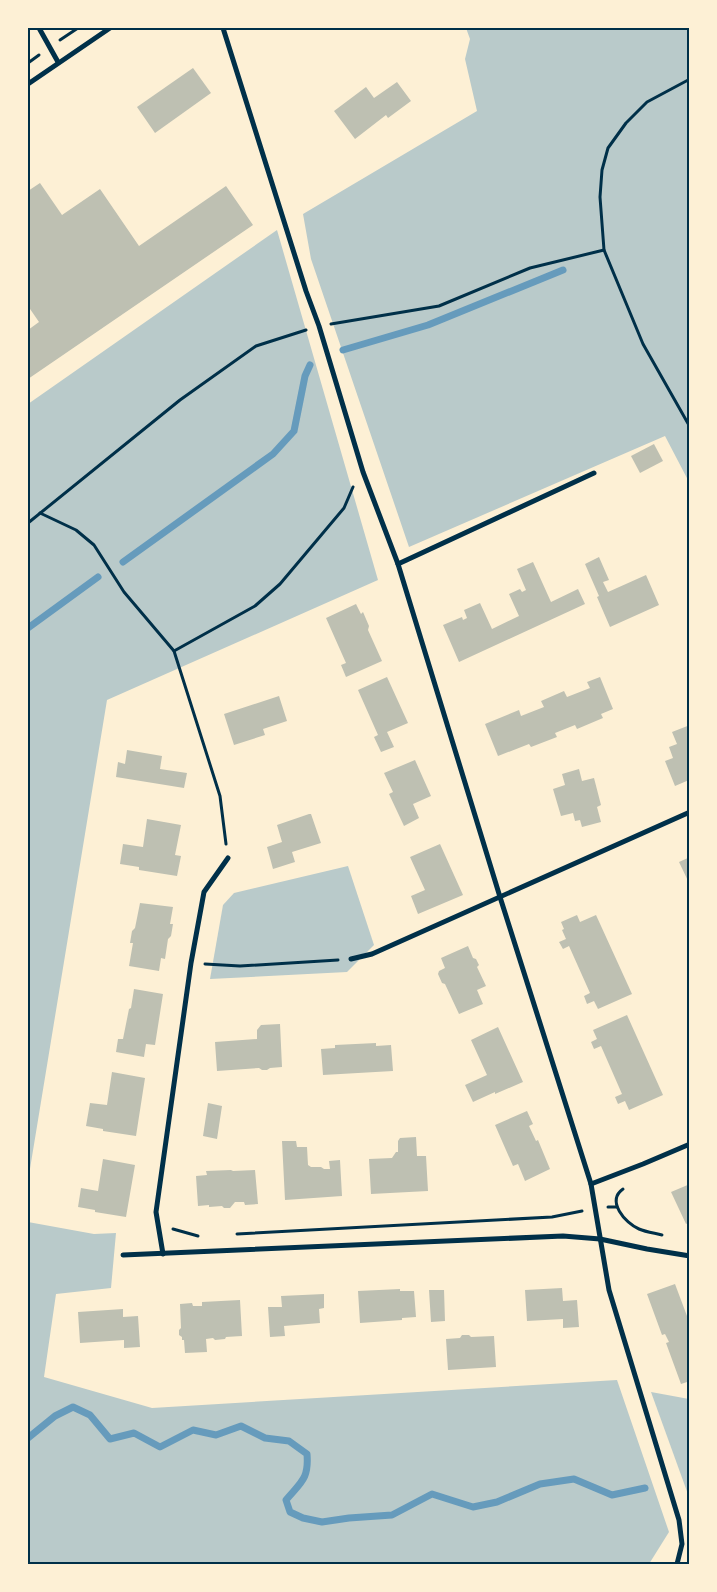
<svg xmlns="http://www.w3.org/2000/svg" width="717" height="1592" font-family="Commissioner,sans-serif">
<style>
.green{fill:#b9caca}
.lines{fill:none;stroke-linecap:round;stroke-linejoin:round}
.stream{stroke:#669bbc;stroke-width:7}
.building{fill:#bec0b2}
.path{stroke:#003049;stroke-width:3}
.minor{stroke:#003049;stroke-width:5}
.neatline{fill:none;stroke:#003049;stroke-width:2}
</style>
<rect width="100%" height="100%" fill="#fdf0d5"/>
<g class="green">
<path d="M466,28H689V482L665,436L409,547L311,259L303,214L477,111L465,59L470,39Z"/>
<path d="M277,230L378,580L107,700L28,1181V404Z"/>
<path d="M348,866L374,945L347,972L210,979L223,905L234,893Z"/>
<path d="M28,1222L94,1234L116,1233L111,1288L56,1294L44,1377L152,1408L617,1380L669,1532L649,1564H28Z"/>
<path d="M651,1392L689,1399V1497Z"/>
</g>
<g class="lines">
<g class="stream">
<path d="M343,350L428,325L563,270"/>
<path d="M123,562L273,454L294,431L305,376L310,365"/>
<path d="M28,628L98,577"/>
<path d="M28,1438L55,1416L73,1407L90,1415L110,1439L134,1433L160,1447L193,1430L216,1435L241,1426L265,1438L289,1441L307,1454C309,1479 301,1482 286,1500L290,1512L303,1518L322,1522L349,1518L392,1515L432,1494L473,1507L497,1502L540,1484L574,1479L612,1495L645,1488"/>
</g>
</g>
<g class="building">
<path d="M193,68L211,93L155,133L137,107Z"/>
<path d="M397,82L411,101L388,118L386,115L355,139L334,111L366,87L374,98Z"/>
<path d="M40,183L62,215L100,189L139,246L226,186L253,225L28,379V330L39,322L28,306V191Z"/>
<path d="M654,444L663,461L640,473L631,456Z"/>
<path d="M599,557L609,580L603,582L608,592L646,575L659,605L610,627L597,597L599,596L585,564Z"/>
<path d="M533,562L551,602L578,589L585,604L459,662L443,625L462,617L463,620L467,618L464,610L480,603L492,629L519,616L509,594L520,589L522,592L526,590L517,569Z"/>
<path d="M356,604L361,614L363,612L369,626L368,630L382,661L346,677L341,665L346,663L326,618Z"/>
<path d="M387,677L408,723L387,732L394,747L381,752L374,737L378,735L358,690Z"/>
<path d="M600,677L613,709L601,714L603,718L577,729L575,725L555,733L557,737L531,747L529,744L498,756L485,724L519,710L521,716L544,707L541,701L564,691L567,697L590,688L587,682Z"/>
<path d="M279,696L287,721L263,729L265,735L234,745L224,714Z"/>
<path d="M690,725V776L688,777L689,780L675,786L665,761L673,758L669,747L677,744L672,732Z"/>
<path d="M127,750L162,756L160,769L187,773L184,788L116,777L118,762L125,764Z"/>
<path d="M415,760L431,796L413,804L419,818L404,826L389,794L393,792L384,773Z"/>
<path d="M579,769L582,781L594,778L601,805L597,807L601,822L582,827L580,820L575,821L573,813L561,816L553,789L565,785L562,774Z"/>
<path d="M309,814H311L321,843L292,852L295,862L273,869L267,847L282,842L277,825Z"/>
<path d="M147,819L181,825L175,855L181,856L177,876L139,870V867L120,864L123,844L143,847Z"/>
<path d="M440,844L463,895L418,914L411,896L425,890L410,857Z"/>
<path d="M690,857V885L679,862Z"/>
<path d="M140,903L173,907L170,924H173L171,936L168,939L165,959L161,958L159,971L129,966L133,943H130L132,931L135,928Z"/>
<path d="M577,915L580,922L596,915L632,994L598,1009L594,1001L587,1004L584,996L590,993L569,946L563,949L559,942L566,939L562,930L564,929L561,922Z"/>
<path d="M468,946L473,958L476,959L479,965L477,967L486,986L477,990L483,1004L459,1014L445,984L442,983L438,974L439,971L445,968L441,958Z"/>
<path d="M134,989L163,994L155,1045L146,1044L144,1057L116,1052L118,1039H123L129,1009L131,1008Z"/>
<path d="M627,1015L663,1095L629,1110L625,1101L618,1104L615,1097L622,1094L601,1046L594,1049L591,1042L597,1039L593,1030Z"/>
<path d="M280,1024L282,1067L270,1068L267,1070H262L259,1068L217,1071L215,1042L257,1039V1030L261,1025Z"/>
<path d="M498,1027L523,1082L495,1094V1092L473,1102L465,1085L487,1075L471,1040Z"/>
<path d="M376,1043V1046L391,1045L393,1071L323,1075L321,1049L335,1048V1045Z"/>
<path d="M112,1072L145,1078L136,1136L103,1131V1129L86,1126L90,1103L107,1105Z"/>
<path d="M208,1103L222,1106L217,1139L203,1136Z"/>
<path d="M527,1111L533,1124L529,1126L536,1141L538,1140L550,1169L525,1181L518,1164L513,1166L495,1125Z"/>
<path d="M416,1137L417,1156H426L428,1191L371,1194L369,1159L392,1158L396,1152H398V1141L400,1138Z"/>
<path d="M282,1141H296L297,1147H307L308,1165L311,1167H321L324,1169H330L329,1161L340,1160L342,1196L285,1200Z"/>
<path d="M103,1159L135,1165L126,1217L95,1212V1210L78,1207L81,1188L98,1191Z"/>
<path d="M231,1170L233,1171L255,1170L258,1204L245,1205L244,1202H235L230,1208H224L222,1206L209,1207V1205L198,1206L196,1176L207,1175L206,1171Z"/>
<path d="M690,1184V1222L686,1224L671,1192Z"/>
<path d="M675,1284L690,1324L687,1325L690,1332V1381L681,1384L666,1343L669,1342L665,1334L662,1335L647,1294Z"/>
<path d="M562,1288L563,1301L577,1300L579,1327L563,1328V1319L527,1321L525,1290Z"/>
<path d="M400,1289V1291H414L416,1317L402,1318V1320L360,1323L358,1291Z"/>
<path d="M429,1290H444L445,1321L431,1322Z"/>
<path d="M324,1294V1308L319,1309L320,1323L284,1326L285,1336L270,1337L268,1307H282L281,1296Z"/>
<path d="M240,1300L242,1336L226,1337L225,1339L215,1340L213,1338L206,1339L207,1352L185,1353L184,1340H182V1337L179,1335V1330L181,1328L180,1304L192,1303L193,1306H202V1302Z"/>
<path d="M123,1309V1317L138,1316L140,1347L124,1348V1340L80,1343L78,1312Z"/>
<path d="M462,1335H469L471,1337L494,1336L496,1367L448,1370L446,1339L460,1338Z"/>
</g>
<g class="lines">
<g class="path">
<path d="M60,40L78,28"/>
<path d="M28,63L39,55"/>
<path d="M690,79L647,102L626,123L608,148L602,170L600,197L604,250L643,344L690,427"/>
<path d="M331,324L439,306L530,268L604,250"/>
<path d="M40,513L76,530L94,545L124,592L174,651L220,796L226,844"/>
<path d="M28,523L180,400L256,346L306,330"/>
<path d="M174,651L255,606L280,584L344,508L353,487"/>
<path d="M205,964L240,966L338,960"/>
<path d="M623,1189C606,1201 625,1223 639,1229C646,1232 654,1233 662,1235"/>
<path d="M608,1207H617"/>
<path d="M173,1229L198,1236"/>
<path d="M237,1234L552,1217L582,1211"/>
</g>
<g class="minor">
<path d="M39,28L58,62"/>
<path d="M223,28L306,291L319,326L363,472L398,564L500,897L591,1184L609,1290L679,1520L682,1544L677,1564"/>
<path d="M28,84L110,28"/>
<path d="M398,564L594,473"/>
<path d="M351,959L372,954L690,812"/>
<path d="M591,1184L643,1164L690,1144"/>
<path d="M163,1254L156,1212L191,963L204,892L228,858"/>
<path d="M123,1255L563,1236L600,1239L647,1249L690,1256"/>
</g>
</g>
<rect width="717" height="1592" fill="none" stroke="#fdf0d5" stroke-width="58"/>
<rect x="29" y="29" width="659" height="1534" class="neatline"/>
</svg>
